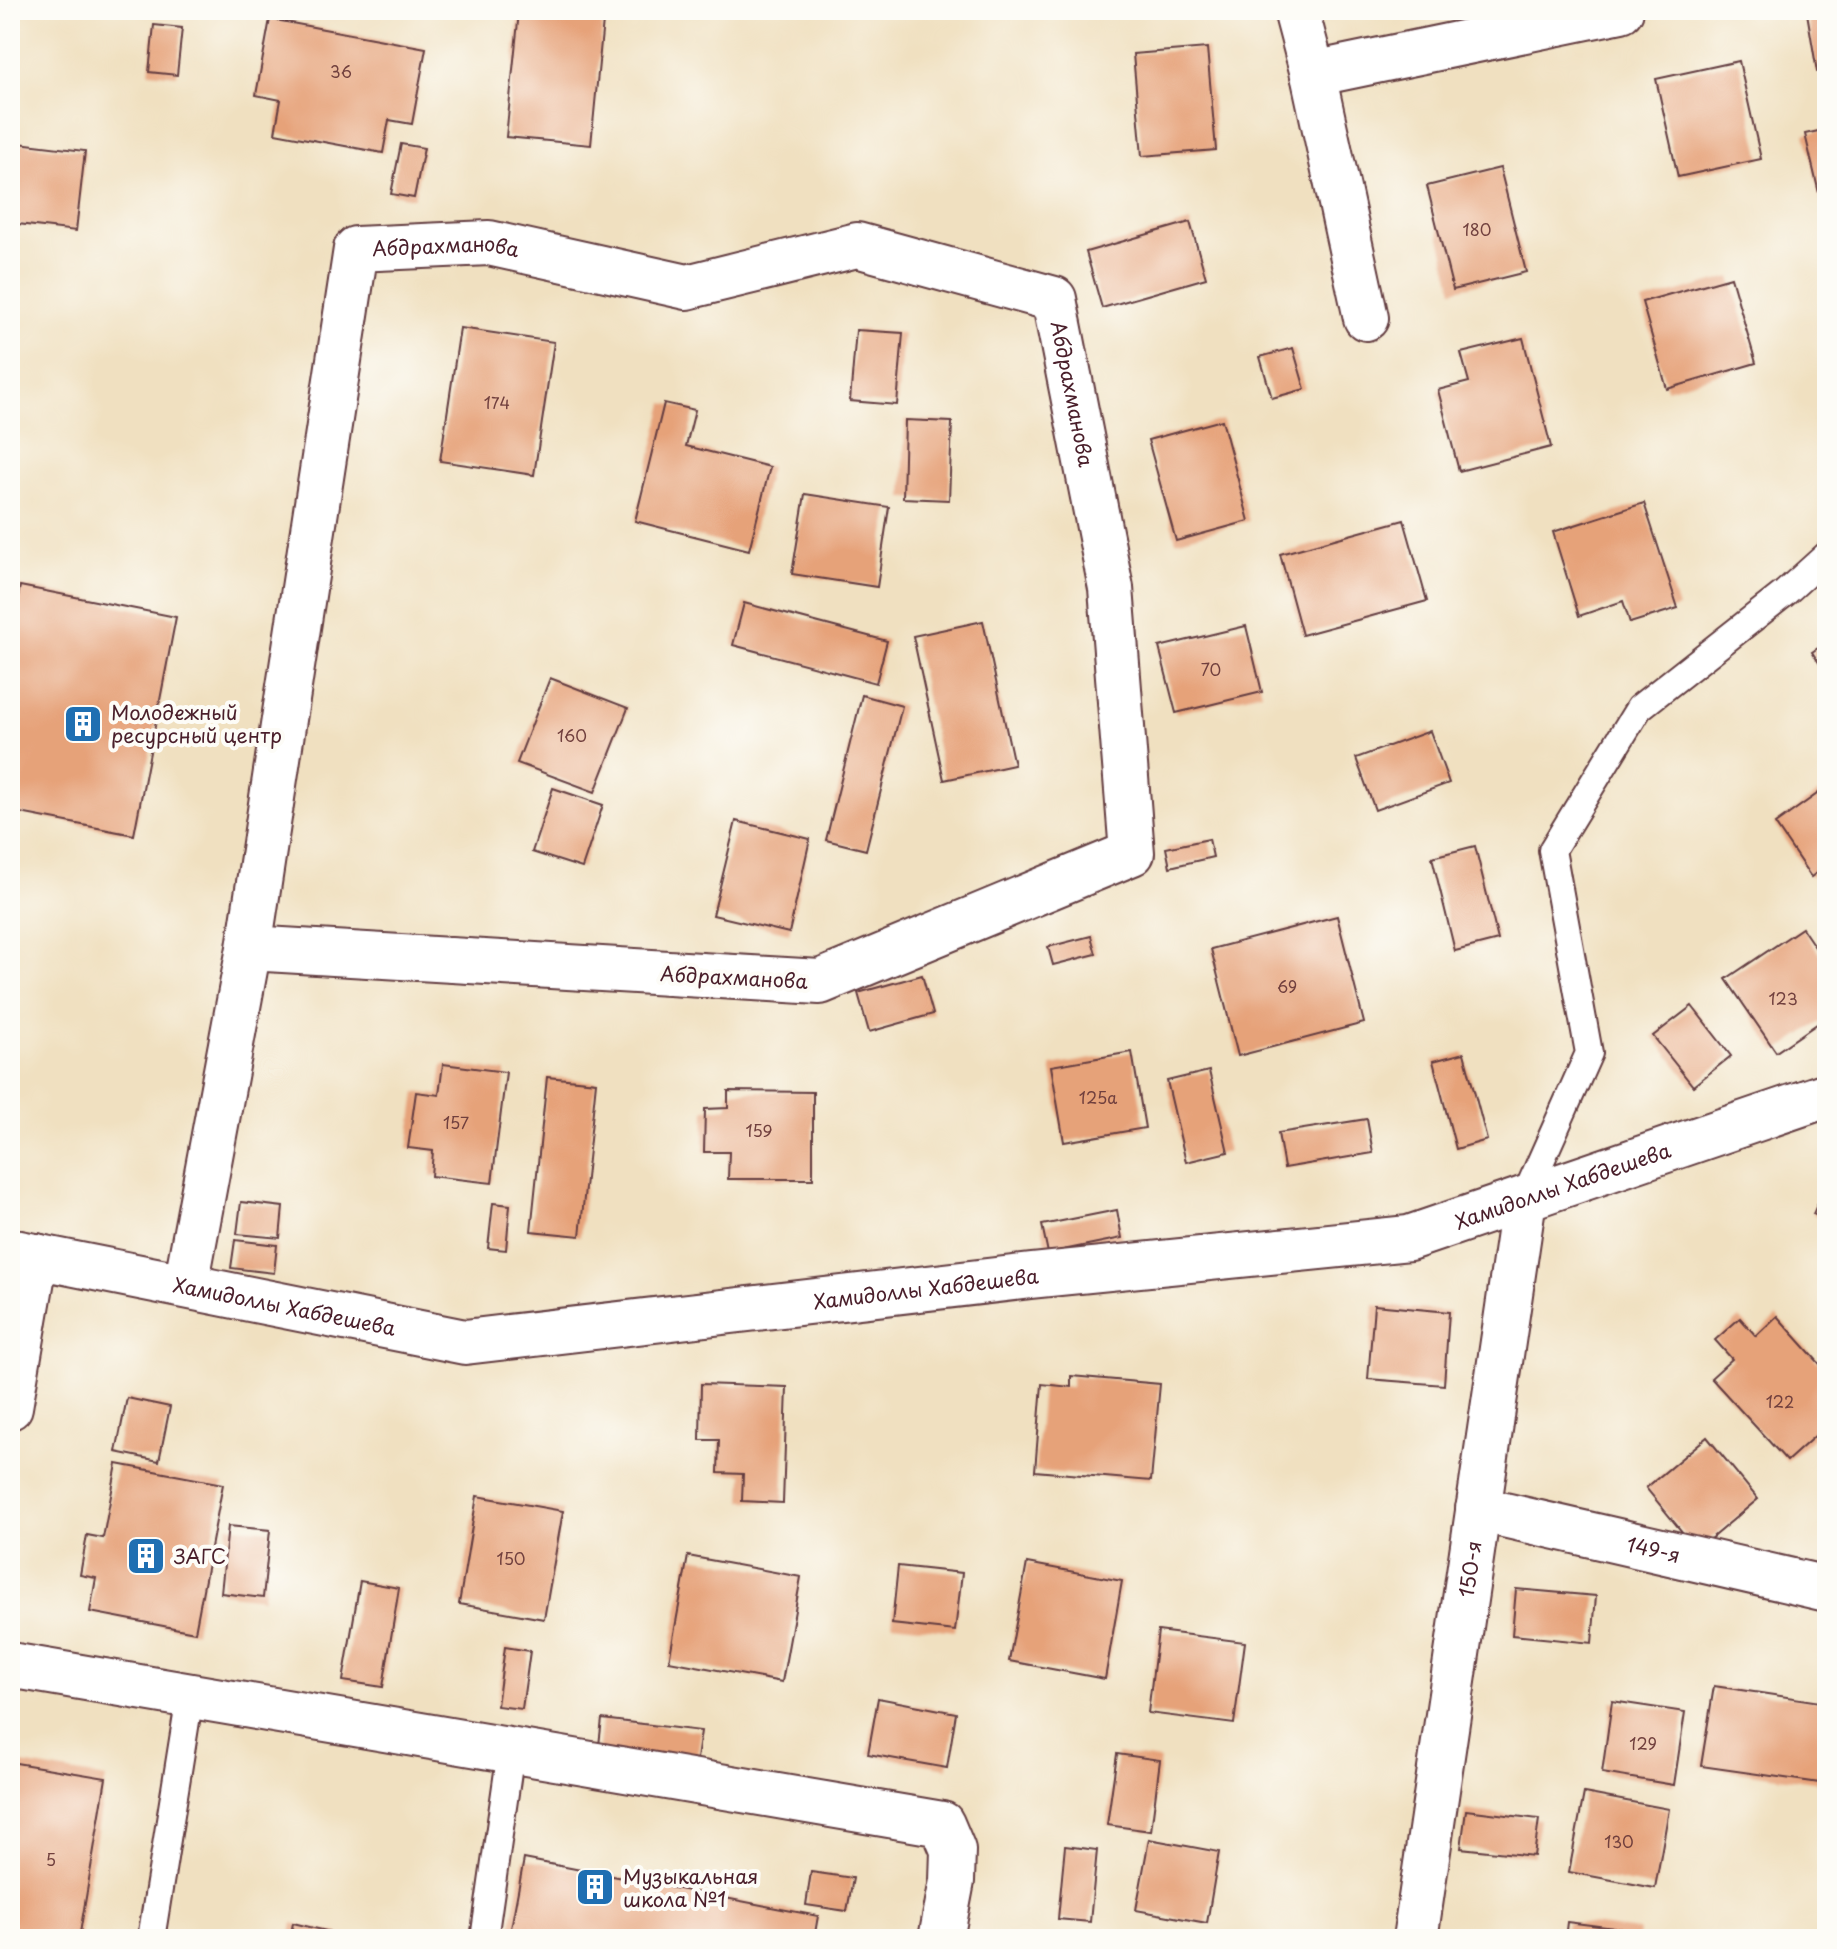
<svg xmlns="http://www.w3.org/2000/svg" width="1837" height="1949" font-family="'Playpen Sans',sans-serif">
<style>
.building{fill:#e6a279}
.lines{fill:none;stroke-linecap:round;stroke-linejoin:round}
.lane-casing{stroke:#633c41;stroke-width:30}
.street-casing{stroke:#633c41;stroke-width:48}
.lane{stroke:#fff;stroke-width:26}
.street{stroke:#fff;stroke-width:44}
.labels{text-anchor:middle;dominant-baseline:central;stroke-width:8;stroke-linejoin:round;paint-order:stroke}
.number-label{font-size:16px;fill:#71403e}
.street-label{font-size:20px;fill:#4a1f2b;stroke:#fdfcf7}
.poi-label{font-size:20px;fill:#4a1f2b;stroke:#fdfcf7;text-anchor:start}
</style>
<rect width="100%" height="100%" fill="#fdfcf7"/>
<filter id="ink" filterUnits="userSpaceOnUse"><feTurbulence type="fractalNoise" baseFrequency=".0125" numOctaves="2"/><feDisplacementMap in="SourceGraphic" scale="16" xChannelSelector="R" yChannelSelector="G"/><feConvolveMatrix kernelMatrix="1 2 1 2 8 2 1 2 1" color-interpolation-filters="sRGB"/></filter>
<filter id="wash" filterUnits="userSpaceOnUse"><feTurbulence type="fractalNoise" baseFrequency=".006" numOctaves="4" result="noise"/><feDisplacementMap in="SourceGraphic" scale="32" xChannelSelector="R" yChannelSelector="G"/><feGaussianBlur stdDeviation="1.8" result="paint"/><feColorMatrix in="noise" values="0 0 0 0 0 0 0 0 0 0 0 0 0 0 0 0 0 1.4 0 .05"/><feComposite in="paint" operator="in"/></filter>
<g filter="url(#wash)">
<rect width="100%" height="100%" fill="#f0e0c0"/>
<g id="blocks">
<g class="building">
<path d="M1821,10H1827V71L1817,72L1807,13Z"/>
<path d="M519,12L603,21L591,145L506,137Z"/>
<path d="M270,19L426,48L412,124L389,120L383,153L275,133L281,100L256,95Z"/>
<path d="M154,25L182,28L177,75L149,72Z"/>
<path d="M1207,48L1216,150L1142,156L1133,54Z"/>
<path d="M1739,61L1761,159L1678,177L1656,79Z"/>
<path d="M1827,129V209L1823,210L1805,134Z"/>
<path d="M10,142L85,151L76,231L10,223Z"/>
<path d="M401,144L424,148L414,198L391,194Z"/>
<path d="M1500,168L1526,272L1453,290L1427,186Z"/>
<path d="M1190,222L1206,278L1102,308L1086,252Z"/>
<path d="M1731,277L1756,363L1667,389L1642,302Z"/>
<path d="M460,328L554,342L534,475L440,461Z"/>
<path d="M856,330L903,333L897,405L850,401Z"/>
<path d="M1523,338L1551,447L1459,471L1438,390L1469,382L1461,353Z"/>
<path d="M1293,348L1305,389L1272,398L1260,357Z"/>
<path d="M664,403L695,410L686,446L770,467L749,550L635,521Z"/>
<path d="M905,420L952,422L949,500L903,498Z"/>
<path d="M1222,420L1249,521L1176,541L1148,440Z"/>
<path d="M805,494L889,507L877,587L792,574Z"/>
<path d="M1644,503L1678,608L1630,623L1623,601L1579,616L1553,532Z"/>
<path d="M1404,520L1427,601L1302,635L1280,554Z"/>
<path d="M20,586L176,617L134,835L10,811V638Z"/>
<path d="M744,603L887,641L876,683L733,645Z"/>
<path d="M983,621L1014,765L944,780L913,636Z"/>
<path d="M1246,626L1262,692L1176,713L1159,647Z"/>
<path d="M1827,642V675L1812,652Z"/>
<path d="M550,678L628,708L595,792L517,763Z"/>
<path d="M862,695L902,706L866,850L826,840Z"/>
<path d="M1430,731L1449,783L1375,810L1356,758Z"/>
<path d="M1827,787V865L1811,877L1775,824Z"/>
<path d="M553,788L603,805L582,868L532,852Z"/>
<path d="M736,821L810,839L789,933L713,915Z"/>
<path d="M1209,839L1213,857L1170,867L1166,848Z"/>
<path d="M1475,846L1498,940L1455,951L1432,857Z"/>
<path d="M1337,916L1364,1023L1238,1056L1211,949Z"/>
<path d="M1802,928L1827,965V1017L1776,1052L1726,979Z"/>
<path d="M1091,936L1096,954L1053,965L1048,947Z"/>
<path d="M922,975L933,1014L869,1032L858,993Z"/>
<path d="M1692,1006L1731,1056L1693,1086L1653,1036Z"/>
<path d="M1132,1052L1145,1128L1064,1142L1051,1066Z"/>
<path d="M1464,1053L1487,1140L1456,1149L1433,1061Z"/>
<path d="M443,1064L506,1072L492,1183L431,1176L433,1151L408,1148L416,1092L439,1095Z"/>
<path d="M1209,1071L1228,1152L1186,1162L1167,1081Z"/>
<path d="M547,1077L596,1082L580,1236L531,1231Z"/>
<path d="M728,1091L813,1092V1179H728L729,1152H704L705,1109L728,1108Z"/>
<path d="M1367,1119L1373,1153L1284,1168L1278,1133Z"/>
<path d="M1827,1182V1220L1813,1214Z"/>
<path d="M241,1202L283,1207L280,1238L237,1234Z"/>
<path d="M493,1203L510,1205L506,1250L488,1248Z"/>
<path d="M1117,1210L1122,1238L1048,1253L1042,1225Z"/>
<path d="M235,1240L277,1245L274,1273L231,1268Z"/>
<path d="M1374,1305L1449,1312L1444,1385L1368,1379Z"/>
<path d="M1777,1316L1827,1372V1425L1787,1461L1711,1378L1732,1359L1715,1340L1740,1318L1756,1336Z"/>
<path d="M1071,1376L1160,1384L1151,1481L1035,1471L1042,1384L1071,1387Z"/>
<path d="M701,1384L787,1387L783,1503L742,1501L743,1474L718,1473L719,1440H700Z"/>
<path d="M127,1398L170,1407L159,1461L116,1452Z"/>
<path d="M1707,1437L1758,1499L1697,1550L1646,1488Z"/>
<path d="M117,1464L223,1484L195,1632L90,1612L96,1578L80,1575L87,1535L103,1538Z"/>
<path d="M477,1496L563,1511L544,1619L459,1604Z"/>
<path d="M228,1526L270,1530L263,1598L221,1593Z"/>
<path d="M688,1556L801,1577L782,1682L669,1661Z"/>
<path d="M1027,1563L1122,1581L1105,1679L1009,1661Z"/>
<path d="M898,1566L962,1573L955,1631L892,1624Z"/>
<path d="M360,1581L399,1588L383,1687L343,1681Z"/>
<path d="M1516,1589L1596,1596L1592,1643L1512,1635Z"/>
<path d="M1158,1631L1245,1642L1234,1724L1148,1713Z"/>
<path d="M505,1647L530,1651L522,1709L497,1706Z"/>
<path d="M1714,1686L1827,1703V1784L1701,1766Z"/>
<path d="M878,1698L956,1713L947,1768L868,1754Z"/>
<path d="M1612,1701L1685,1712L1674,1785L1602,1773Z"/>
<path d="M602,1719L701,1731L696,1766L598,1754Z"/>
<path d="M1117,1754L1160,1760L1151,1831L1107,1825Z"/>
<path d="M10,1762L106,1778L79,1939H10Z"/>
<path d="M1584,1793L1669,1809L1655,1888L1569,1872Z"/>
<path d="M1466,1810L1539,1819L1534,1856L1461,1848Z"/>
<path d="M1149,1839L1219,1852L1207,1923L1136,1910Z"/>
<path d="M1065,1846L1097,1850L1090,1922L1058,1919Z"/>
<path d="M524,1859L818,1916L814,1939H509Z"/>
<path d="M811,1872L853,1878L847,1911L806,1905Z"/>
<path d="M1567,1922L1639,1931L1638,1939H1565Z"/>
<path d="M293,1923L339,1934L338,1939H290Z"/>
</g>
</g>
</g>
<g filter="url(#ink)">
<use href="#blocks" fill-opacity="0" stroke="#633c41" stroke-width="2"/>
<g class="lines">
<defs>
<g id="lane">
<path d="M1524,1199L1589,1053L1552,850L1639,708L1785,593L1827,555"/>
<path d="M151,1939L190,1696"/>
<path d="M484,1939L511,1751"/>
</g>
<g id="street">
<path d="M1296,10L1313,74L1366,318"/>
<path d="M1313,74L1621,10"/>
<path id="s1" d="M10,1251L465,1342L1031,1276L1409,1238L1827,1095"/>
<path id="s2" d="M186,1285L249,948L356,249L489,243L687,287L857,245L1054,299L1111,588L1132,853L820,982L249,948"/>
<path d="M10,1407L36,1256"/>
<path id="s3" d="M1478,1509L1827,1589"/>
<path d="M10,1665L942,1824L953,1850L952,1881L941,1939"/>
<path id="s4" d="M1415,1939L1524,1199"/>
</g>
</defs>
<use href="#lane" class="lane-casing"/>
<use href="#street" class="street-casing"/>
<use href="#lane" class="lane"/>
<use href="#street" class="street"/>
</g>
</g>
<defs>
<symbol id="building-square" viewBox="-11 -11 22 22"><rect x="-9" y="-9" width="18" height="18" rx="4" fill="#1f6fb2" stroke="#fdfcf7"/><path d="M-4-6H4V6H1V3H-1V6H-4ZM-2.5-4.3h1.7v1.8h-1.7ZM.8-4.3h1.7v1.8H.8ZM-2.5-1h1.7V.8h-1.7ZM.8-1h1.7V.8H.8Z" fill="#fff"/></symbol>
</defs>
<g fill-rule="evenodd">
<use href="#building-square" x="61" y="702" width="44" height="44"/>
<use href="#building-square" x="124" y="1534" width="44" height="44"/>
<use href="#building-square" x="573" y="1865" width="44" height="44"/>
</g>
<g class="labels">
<g class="number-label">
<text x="341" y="71">36</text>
<text x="1477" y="229">180</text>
<text x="497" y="402">174</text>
<text x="1211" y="669">70</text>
<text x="572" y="735">160</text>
<text x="1287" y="986">69</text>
<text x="1783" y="998">123</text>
<text x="1098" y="1097">125а</text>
<text x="456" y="1122">157</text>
<text x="759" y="1130">159</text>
<text x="1780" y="1401">122</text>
<text x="511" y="1558">150</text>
<text x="1643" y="1743">129</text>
<text x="1619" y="1841">130</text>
<text x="51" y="1859">5</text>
</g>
<g class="street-label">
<text stroke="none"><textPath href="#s2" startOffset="1140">Абдрахманова</textPath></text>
<text stroke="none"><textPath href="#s2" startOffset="1862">Абдрахманова</textPath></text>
<text transform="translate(734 977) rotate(3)">Абдрахманова</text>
<text stroke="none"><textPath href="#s1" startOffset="1576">Хамидоллы Хабдешева</textPath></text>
<text stroke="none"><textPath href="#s1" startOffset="928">Хамидоллы Хабдешева</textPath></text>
<text stroke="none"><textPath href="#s1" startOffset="280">Хамидоллы Хабдешева</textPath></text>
<text stroke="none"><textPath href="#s3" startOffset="180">149-я</textPath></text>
<text stroke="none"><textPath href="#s4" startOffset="374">150-я</textPath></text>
</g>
<g class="poi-label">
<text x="111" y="712">Молодежный<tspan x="111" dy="23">ресурсный центр</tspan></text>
<text x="174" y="1556">ЗАГС</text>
<text x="623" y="1876">Музыкальная<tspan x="623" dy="23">школа №1</tspan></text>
</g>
</g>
<rect width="1837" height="1949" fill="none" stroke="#fdfcf7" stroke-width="40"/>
</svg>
